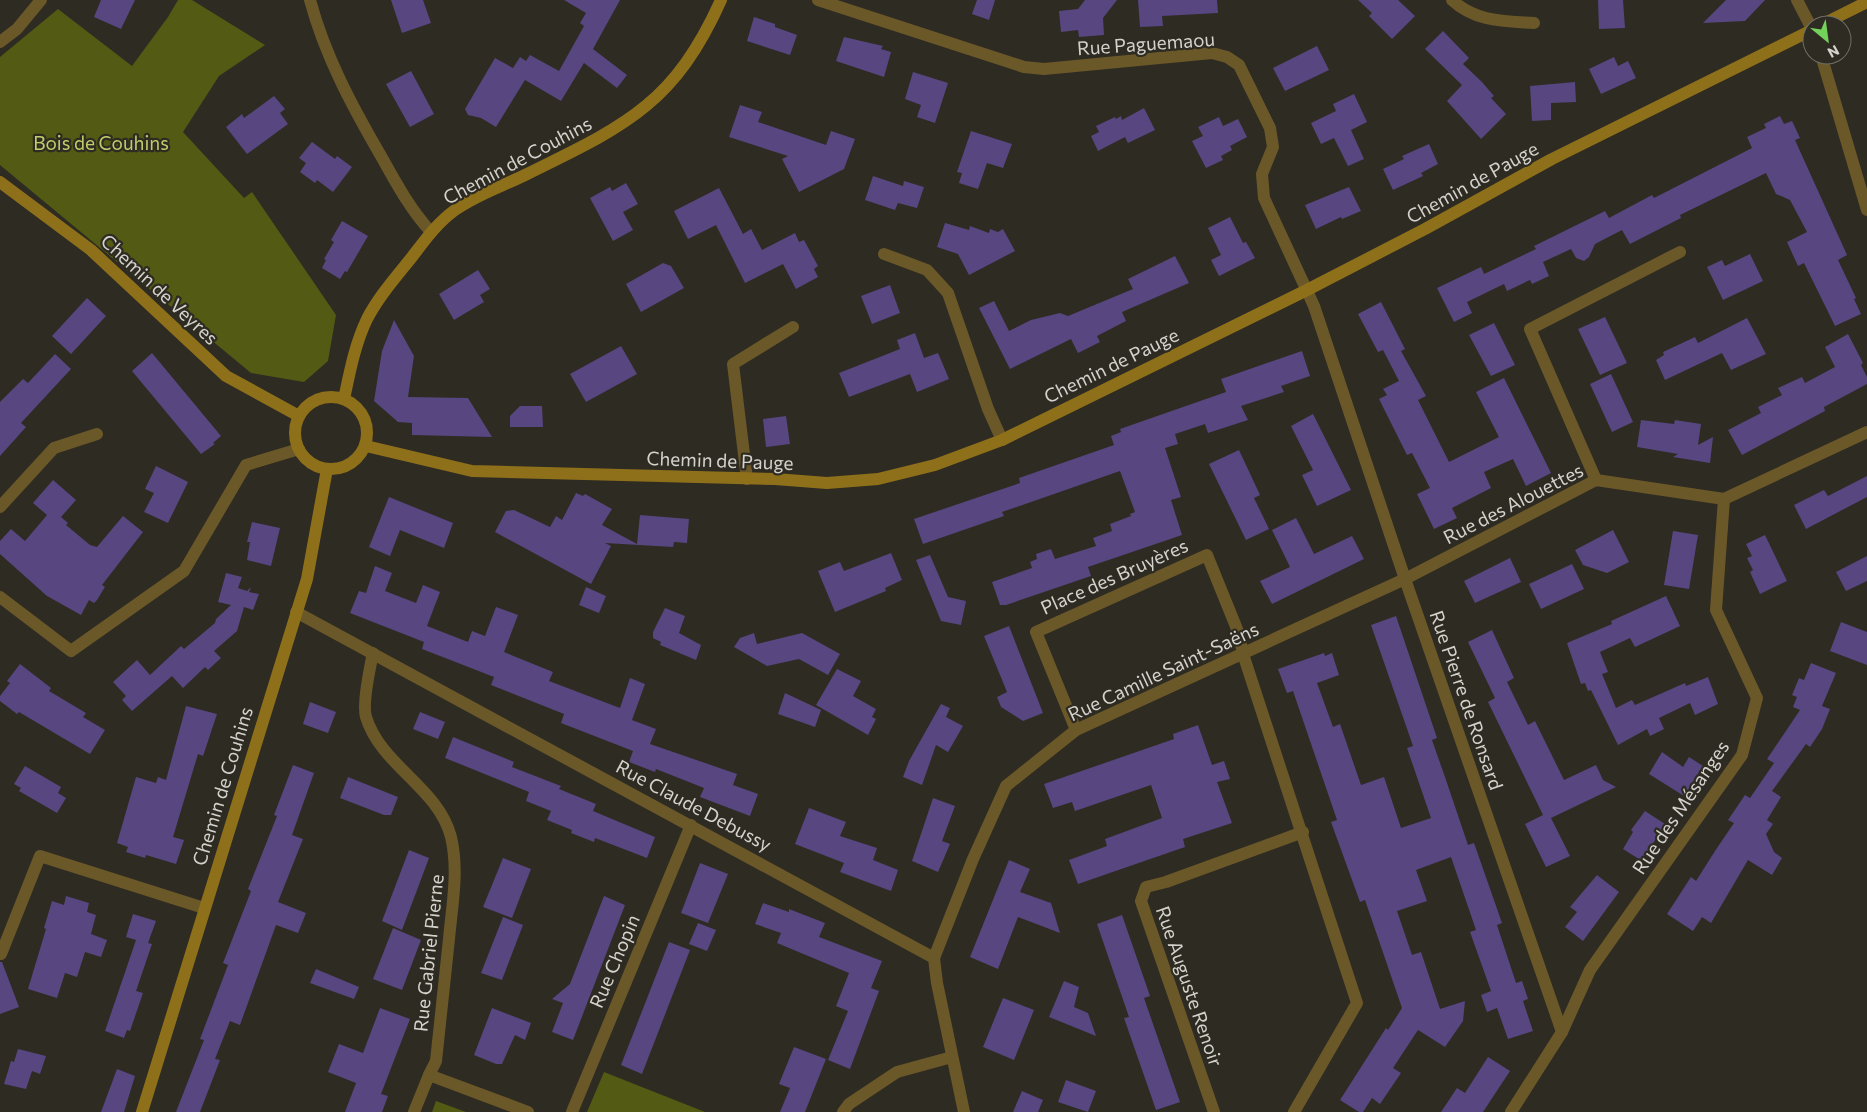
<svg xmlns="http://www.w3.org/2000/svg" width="1867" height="1112" font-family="Commissioner,sans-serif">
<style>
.green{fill:#525a13}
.building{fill:#574680}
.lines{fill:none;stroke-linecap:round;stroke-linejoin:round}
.street{stroke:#6b5829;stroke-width:12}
.secondary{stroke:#8f701a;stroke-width:12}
.labels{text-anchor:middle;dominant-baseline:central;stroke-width:4.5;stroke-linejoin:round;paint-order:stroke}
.street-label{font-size:19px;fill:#d4d2cc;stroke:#2e2b22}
.park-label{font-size:19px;fill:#bfcd6a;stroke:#2e2b22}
</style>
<rect width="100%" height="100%" fill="#2e2b22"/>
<g class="green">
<path d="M178,0H192L265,45L219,76L183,132L244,198L252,192L336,315L328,361L304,382L251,373L0,165V57L58,9L132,66L168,17Z"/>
<path d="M604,1072L705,1112H587Z"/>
<path d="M436,1101L466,1112H432Z"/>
</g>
<g class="building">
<path d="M101,0H135L121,29L94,17Z"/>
<path d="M391,0H423L431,23L402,33Z"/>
<path d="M564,0H620L593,49L627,75L617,88L584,63L561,101L525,80L496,127L481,118L468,115L465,109L495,58L513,68L520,57L526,61L530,55L559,71L584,26L580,23L586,13Z"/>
<path d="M977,0H995L989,20L972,14Z"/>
<path d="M1085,0H1117L1103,18L1104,35L1079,37L1078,30L1061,32L1059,11L1078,9Z"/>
<path d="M1138,0H1217L1218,13L1162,16L1163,26L1140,27Z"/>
<path d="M1358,0H1398L1415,16L1392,39L1369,16L1372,13Z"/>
<path d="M1598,0H1623L1625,28L1599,29Z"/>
<path d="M1726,0H1765L1745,21L1703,23Z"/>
<path d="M754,17L775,24V27L797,35L790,55L747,41Z"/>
<path d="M1443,31L1469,58L1463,64L1482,82L1494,96L1491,98L1506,114L1481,139L1447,101L1462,85L1425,49Z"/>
<path d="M844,37L883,46L881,49L891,52L884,77L836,61Z"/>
<path d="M1317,46L1329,70L1285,91L1273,68Z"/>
<path d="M1614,57L1618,66L1628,61L1636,78L1601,94L1589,69Z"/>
<path d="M411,71L434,114L410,127L386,84Z"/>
<path d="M913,72L948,83L935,123L917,117L921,105L905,99Z"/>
<path d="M1575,82L1576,102L1551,103V120L1532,121L1530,86Z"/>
<path d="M1354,94L1367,122L1351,130L1364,159L1348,166L1334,138L1321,144L1311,123L1336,111L1333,104Z"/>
<path d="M274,96L285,109L280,113L288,124L247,154L226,127L242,114L244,118Z"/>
<path d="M740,105L762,112L758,122L826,145L831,131L855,139L844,169L799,192L782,159L788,156L729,137Z"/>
<path d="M1144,108L1155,130L1128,143L1125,137L1098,151L1091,136L1099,132L1096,126L1115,117L1116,119L1121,116L1122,120Z"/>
<path d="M1780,116L1784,124L1792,121L1800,138L1795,140L1847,255L1838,260L1856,298L1854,299L1861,314L1835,326L1804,263L1798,266L1787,242L1807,232L1790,200L1776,194L1766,173L1680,215L1681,218L1630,244L1622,230L1595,244L1589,257L1584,261L1576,258L1571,249L1543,262L1549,276L1532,284L1530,280L1507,291L1504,284L1467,302L1472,313L1454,322L1437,288L1481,267L1484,274L1536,249L1534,246L1605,211L1609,218L1652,195L1654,198L1752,148L1747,137L1766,128L1764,124Z"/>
<path d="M1219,117L1223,126L1238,119L1247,137L1230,146L1232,150L1221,156L1223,160L1206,168L1192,141L1203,136L1198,127Z"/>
<path d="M971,131L1012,144L1003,168L987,163L978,189L959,183L962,173L957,172Z"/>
<path d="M312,142L335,159L337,156L352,167L333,192L317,180L315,183L300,172L306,163L299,158Z"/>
<path d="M1429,144L1438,164L1421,173L1423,176L1393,190L1383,169L1404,159L1402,156Z"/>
<path d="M873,176L903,186L904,181L924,187L917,208L898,203L895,210L865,200Z"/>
<path d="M626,183L638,204L623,212L633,230L613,241L590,198L610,187L612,191Z"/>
<path d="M1349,187L1361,211L1342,219L1341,217L1316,229L1305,205Z"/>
<path d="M719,188L743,234L751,229L762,250L795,233L799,242L804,240L818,266L814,269L818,277L796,289L783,264L745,283L716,225L688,239L674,211Z"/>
<path d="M1230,217L1243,243L1246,242L1255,258L1219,276L1211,260L1221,255L1208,228Z"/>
<path d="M342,221L368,236L347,272L345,271L340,279L322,268L326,260L324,259L334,242L331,240Z"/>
<path d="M945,223L969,230L970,226L989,233L990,229L998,232L1003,229L1015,251L969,275L958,254L937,247Z"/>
<path d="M1750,254L1763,281L1723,300L1707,267L1722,260L1725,266Z"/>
<path d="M1175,256L1189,283L1122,312L1126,321L1097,336L1100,342L1078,353L1071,339L1010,369L979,308L994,301L1009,331L1031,320L1060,313L1068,316L1133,289L1128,279Z"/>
<path d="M663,263L671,266L684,288L641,312L626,284Z"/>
<path d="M478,270L490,289L480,295L484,302L454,320L439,294Z"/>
<path d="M890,285L900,313L872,324L861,296Z"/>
<path d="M87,298L106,316L71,354L52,336Z"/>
<path d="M1381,302L1405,349L1401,351L1426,396L1418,400L1449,462L1499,437L1476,392L1504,378L1551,473L1526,486L1513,459L1484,472L1491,488L1452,508L1457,518L1434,529L1417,494L1430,488L1412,453L1407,455L1379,399L1387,395L1383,389L1399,381L1383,350L1378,352L1358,314Z"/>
<path d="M1605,317L1627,363L1600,375L1578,329Z"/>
<path d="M1747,318L1766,354L1731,370L1722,353L1665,380L1656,360L1664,355L1663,352L1695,337L1698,343Z"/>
<path d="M394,320L414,356L408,397L468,398L492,437L412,435V423L398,422L374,401L382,351Z"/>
<path d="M1494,323L1515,365L1491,376L1469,335Z"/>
<path d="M915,333L924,358L938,353L949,379L917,392L910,374L849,397L839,373L900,349L897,340Z"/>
<path d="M1848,334L1863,363L1861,365L1867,377V384L1824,407L1825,411L1742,455L1728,430L1761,413L1758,407L1782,395L1778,388L1802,377L1805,383L1835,367L1825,347Z"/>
<path d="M621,346L637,374L586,402L570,374Z"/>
<path d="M1302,351L1310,376L1281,386L1284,392L1241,406L1248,420L1208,433L1205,424L1175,434L1178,444L1165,448L1181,497L1171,500L1182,535L1088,567L1091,576L1006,605H1000L992,582L1032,568L1030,562L1037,559L1036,554L1051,549L1055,559L1096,546L1093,538L1112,531L1110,524L1131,516L1130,514L1135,512L1120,471L1002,512L1004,516L923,544L914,519L1020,483L1019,478L1114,445L1111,436L1121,432L1120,429L1226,392L1221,379Z"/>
<path d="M152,353L221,436L213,443L215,444L201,454L132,371Z"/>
<path d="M55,354L71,369L21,423L26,427L0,456V402L23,379L28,383Z"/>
<path d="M1611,374L1633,422L1612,432L1590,384Z"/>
<path d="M520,406H542L543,427H510V416Z"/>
<path d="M1313,414L1351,490L1317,506L1302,475L1313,470L1291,426Z"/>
<path d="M786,416L790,444L766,447L763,419Z"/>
<path d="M1641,420L1674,424L1675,420L1701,424L1698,445L1713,437L1710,463L1673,457L1678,454L1637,447Z"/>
<path d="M1239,450L1260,495L1254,498L1269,529L1246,540L1209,464Z"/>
<path d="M156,466L188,482L168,523L144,512L154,493L145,489Z"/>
<path d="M1867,476V497L1806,529L1794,505L1824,490L1828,496Z"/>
<path d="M53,480L76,500L61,517L68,523L66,525L90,545L97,547L123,516L143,532L102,585L105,587L97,600L94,603L89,600L81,615L47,596L0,554V541L11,529L25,541L47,515L33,503Z"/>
<path d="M576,493L583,496L585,494L612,509L602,525L637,544L640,515L689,519L687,543L674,542L673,547L605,543L611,546L591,584L495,532L506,511L514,510L550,527L556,516L562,520Z"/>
<path d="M389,497L453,523L444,548L400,530L390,556L369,547Z"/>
<path d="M1296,518L1314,554L1352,536L1364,559L1272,604L1260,581L1290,567L1272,530Z"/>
<path d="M252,522L280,528L271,566L247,560L250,542H247Z"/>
<path d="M1613,530L1629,562L1607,573L1583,565L1575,550Z"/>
<path d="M1673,531L1698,535L1689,589L1664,585Z"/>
<path d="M1765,535L1787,581L1760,594L1750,572L1753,570L1747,558L1752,556L1746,544Z"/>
<path d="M891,553L902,580L885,588L886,591L835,612L818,571L840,562L844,571Z"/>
<path d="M930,555L948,597L966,601L961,625L941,621L916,560Z"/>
<path d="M1867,556V581L1846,591L1836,572Z"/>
<path d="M1510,558L1521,582L1475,603L1464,581Z"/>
<path d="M1572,564L1584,589L1541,609L1529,584Z"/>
<path d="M375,566L392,573L385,591L416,603L423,585L440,592L427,626L468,642L472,631L485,636L496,607L518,615L504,652L553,672L549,681L620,708L630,678L645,684L632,720L656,729L650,744L737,774L733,785L758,794L750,816L700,797L704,788L656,769L655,772L629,762L633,751L561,723L564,714L491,685L494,677L422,649L424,642L350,613L359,591L366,593Z"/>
<path d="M226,573L242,577L238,588L247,591L251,587L249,592L259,594L253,610L244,607L237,631L214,651L221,658L208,670L205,667L183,688L172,676L132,711L122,700L126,696L113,682L137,660L150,675L181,646L184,649L215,623L216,619L231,605L218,602Z"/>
<path d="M586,587L606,596L599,613L579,605Z"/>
<path d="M1666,596L1680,626L1635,647L1630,638L1600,652L1608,672L1602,674L1616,708L1632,700L1635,705L1685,683L1686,686L1708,677L1718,704L1695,715L1690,703L1659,718L1664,729L1650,736L1647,729L1618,745L1591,690L1588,691L1585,683L1581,684L1567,643L1612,624L1611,621Z"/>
<path d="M665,608L685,616L679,633L701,645L696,660L660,645L661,642L653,638V632Z"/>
<path d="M1396,616L1437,738L1432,740L1446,780L1468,845L1474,843L1502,923L1497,925L1516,983L1522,981L1528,999L1523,1001L1533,1031L1508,1039L1497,1008L1487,1012L1481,995L1491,991L1470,932L1476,930L1451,857L1416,870L1427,901L1397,911L1412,955L1421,952L1440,1009L1465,1001L1463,1021L1445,1047L1418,1030L1393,1068L1401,1073L1380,1104L1372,1098L1363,1112H1359L1340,1100L1386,1028L1388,1030L1402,1008L1365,900L1360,902L1331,822L1337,820L1293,691L1287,693L1278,669L1324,653L1325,656L1332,653L1339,675L1317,683L1333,727L1340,724L1361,785L1384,777L1401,828L1431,818L1407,748L1413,746L1371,625Z"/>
<path d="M1841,622L1867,632V665L1830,651Z"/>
<path d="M1009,626L1043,713L1023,721L1001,707L997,697L1007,692L984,636Z"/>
<path d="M1492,630L1514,678L1507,682L1528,725L1535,721L1564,780L1596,765L1603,780L1616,787L1551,818L1570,856L1546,867L1525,824L1543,815L1488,702L1495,698L1468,642Z"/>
<path d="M754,633L757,644L802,633L840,654L828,675L799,659L767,666L734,647L740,638Z"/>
<path d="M1811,663L1836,673L1822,706L1830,709L1822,729L1810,747L1806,744L1772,791L1781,797L1767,820L1773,824L1766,834L1774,852L1782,858L1772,875L1748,860L1711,923L1702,917L1693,931L1667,914L1691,877L1696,881L1715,851L1734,823L1728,820L1745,795L1750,798L1774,763L1767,759L1800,710L1793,707L1797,697L1792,695L1799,678L1804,680Z"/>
<path d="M20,664L51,688L49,691L86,713L83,717L105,730L90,754L19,712L17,714L0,701V696L10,683L7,681Z"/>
<path d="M837,669L861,681L853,696L876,709L872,717L876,719L868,735L816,705Z"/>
<path d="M785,693L821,710L815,727L778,714Z"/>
<path d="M310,702L336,712L328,733L303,724Z"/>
<path d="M941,704L950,708L946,717L963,726L948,752L936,745L922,785L903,777L909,761Z"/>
<path d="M186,706L217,714L203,756L198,754L173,837L184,840L176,864L146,855L145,858L126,852L128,847L117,843L136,777L156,783L158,777L166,780Z"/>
<path d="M420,712L445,722L438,739L413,729Z"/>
<path d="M1198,725L1212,765L1224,761L1230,779L1217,782L1232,823L1183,839L1185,847L1078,884L1069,860L1107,846L1105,839L1162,818L1151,785L1075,811L1072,802L1053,808L1044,784L1174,739L1173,734Z"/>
<path d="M453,737L514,762L512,767L561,786L559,789L596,804L593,811L655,837L647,858L595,838L594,842L571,833L572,830L547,820L551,811L526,801L529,792L445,758Z"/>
<path d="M1662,752L1683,767L1689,757L1703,766L1684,796L1649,774Z"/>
<path d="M293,765L314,773L292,835L303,839L278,902L306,913L298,933L276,925L240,1025L230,1021L215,1059L220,1060L200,1112H176L204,1040L200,1039L228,965L223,963L251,891L248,889L277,816L274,815Z"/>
<path d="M25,766L61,787L58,793L66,798L57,813L19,791L21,788L14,784Z"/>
<path d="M348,777L398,797L391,815H384L340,798Z"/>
<path d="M933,798L955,806L942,841L950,844L938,872L912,861Z"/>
<path d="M809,808L846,822L840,836L877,848L873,860L898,870L891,891L840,872L844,863L795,844Z"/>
<path d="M1645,811L1665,824L1642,861L1623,849L1633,832L1631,830Z"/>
<path d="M409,850L429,858L402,930L382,921Z"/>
<path d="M503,858L531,869L512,918L483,907Z"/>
<path d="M1009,860L1030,869L1020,892L1051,903L1060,933L1018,917L998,969L970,957Z"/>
<path d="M700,863L728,874L708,923L681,913Z"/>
<path d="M1597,875L1619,892L1583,941L1565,927L1577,912L1570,907Z"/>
<path d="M66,896L89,903L87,912L96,915L91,934L107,940L101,957L85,952L77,977L65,973L57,998L28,989L46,929L44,928L52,901L64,905Z"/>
<path d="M604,896L625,905L573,1040L552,1032L563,1003L552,999L570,984Z"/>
<path d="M763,903L789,912V909L825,923L819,937L882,961L871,988L879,991L850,1069L828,1060L848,1011L836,1006L849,973L777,943L781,933L755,924Z"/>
<path d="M133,914L156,921L148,943L152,944L136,991L143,993L130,1031L127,1030L124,1038L105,1031L136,940L126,937Z"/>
<path d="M1122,915L1150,996L1144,998L1180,1102L1156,1110L1124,1018L1129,1017L1097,924Z"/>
<path d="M503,917L523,925L502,980L481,973Z"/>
<path d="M698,923L716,930L707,951L689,944Z"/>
<path d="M393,928L421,940L402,990L373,979Z"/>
<path d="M669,942L690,950L642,1074L621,1065Z"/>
<path d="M0,962H2L19,1007L0,1014Z"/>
<path d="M316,969L359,987L354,999L310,983Z"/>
<path d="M1064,981L1079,987L1074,1007L1088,1013L1096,1036L1049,1017Z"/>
<path d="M1003,998L1034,1010L1014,1060L983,1047Z"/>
<path d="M380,1008L410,1019L381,1094L388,1096L382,1112H345L356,1083L328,1072L339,1044L363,1053Z"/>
<path d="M492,1008L531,1023L525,1040L515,1035L502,1064H496L474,1055Z"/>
<path d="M794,1047L826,1059L805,1112H780L790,1088L779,1084Z"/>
<path d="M18,1049L46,1056L40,1074L32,1071L26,1089L4,1084L11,1061L14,1062Z"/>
<path d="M1488,1057L1510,1071L1483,1112H1441L1457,1088L1465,1093Z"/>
<path d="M117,1069L135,1076L124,1112H101Z"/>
<path d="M1066,1080L1096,1091L1088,1112L1058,1102Z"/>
<path d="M1022,1091L1043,1100L1038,1112H1013Z"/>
</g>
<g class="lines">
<g class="street">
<path d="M310,0C325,56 352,106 381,156C396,183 410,209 431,232"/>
<path d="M818,0L1024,67L1044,69L1212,53L1227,57L1239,65L1270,128L1273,147L1262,174L1264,198L1314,306L1405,579L1562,1032L1511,1112"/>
<path d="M1452,0C1476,22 1503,21 1534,23"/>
<path d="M1797,0L1812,29"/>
<path d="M0,42L17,29L41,0"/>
<path d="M1821,55L1867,210"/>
<path d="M884,254L927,270L948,293L988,409L1002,440"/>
<path d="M747,479L733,364L793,327"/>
<path d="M1596,480L1530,329L1680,252"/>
<path d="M0,507L54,448L97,434"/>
<path d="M0,597L71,651L184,571L246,465L299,449"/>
<path d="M296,612L934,958L937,983L964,1112"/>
<path d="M373,653C370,667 362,704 366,717C381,766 438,787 451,837C459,871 452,905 449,939C445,980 440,1020 436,1061L429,1075"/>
<path d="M1076,730L1036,632L1207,555L1239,634L1243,654L1357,1003L1294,1112"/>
<path d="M1,954L40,856L204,908"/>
<path d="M934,958L973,859L1006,786L1076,730L1405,579L1596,480L1724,499L1867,432"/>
<path d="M1562,1032L1590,970L1742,755L1757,698L1716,610L1724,499"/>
<path d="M414,1112L429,1075L528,1112"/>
<path d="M572,1112L691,825"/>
<path d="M843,1112L849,1104L897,1072L952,1057"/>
<path d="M1214,1112L1141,901L1146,887L1166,882L1303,832"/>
</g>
<g class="secondary">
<path d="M1821,25L1867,2"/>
<path d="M0,182L91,250L226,376L299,416"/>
<circle cx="331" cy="433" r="36"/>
<path d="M344,399C350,371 355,344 367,319C379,296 396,277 412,257C425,240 437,223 455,210C476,195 500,187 523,176C622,127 673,107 721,0"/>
<path d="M366,446L472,471L775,479L827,483L878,479L935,465L1002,440L1307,290L1425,229L1552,159L1812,30"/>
<path d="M142,1112L307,579L327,469"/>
</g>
</g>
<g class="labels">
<g class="street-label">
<text transform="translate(1146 43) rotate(-4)">Rue Paguemaou</text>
<text transform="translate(517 160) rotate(-28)">Chemin de Couhins</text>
<text transform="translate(1472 182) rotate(-29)">Chemin de Pauge</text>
<text transform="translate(160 289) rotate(43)">Chemin de Veyres</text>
<text transform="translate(1111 365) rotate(-26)">Chemin de Pauge</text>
<text transform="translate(720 460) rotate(2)">Chemin de Pauge</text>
<text transform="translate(1513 503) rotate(-27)">Rue des Alouettes</text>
<text transform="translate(1114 576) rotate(-24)">Place des Bruyères</text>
<text transform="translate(1163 671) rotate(-25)">Rue Camille Saint-Saëns</text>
<text transform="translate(1467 700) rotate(71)">Rue Pierre de Ronsard</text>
<text transform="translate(222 786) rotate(-73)">Chemin de Couhins</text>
<text transform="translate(694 805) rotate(28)">Rue Claude Debussy</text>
<text transform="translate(1680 807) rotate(-56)">Rue des Mésanges</text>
<text transform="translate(428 953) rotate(-84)">Rue Gabriel Pierne</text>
<text transform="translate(614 961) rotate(-67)">Rue Chopin</text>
<text transform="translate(1190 986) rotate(71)">Rue Auguste Renoir</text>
</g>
<g class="park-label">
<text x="101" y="142">Bois de Couhins</text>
</g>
</g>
<g transform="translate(1827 40) rotate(151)"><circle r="24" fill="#2e2b22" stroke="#706e66"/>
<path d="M0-4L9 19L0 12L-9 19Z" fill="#73d25c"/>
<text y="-8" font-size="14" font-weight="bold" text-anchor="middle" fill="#d4d2cc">N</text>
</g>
</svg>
